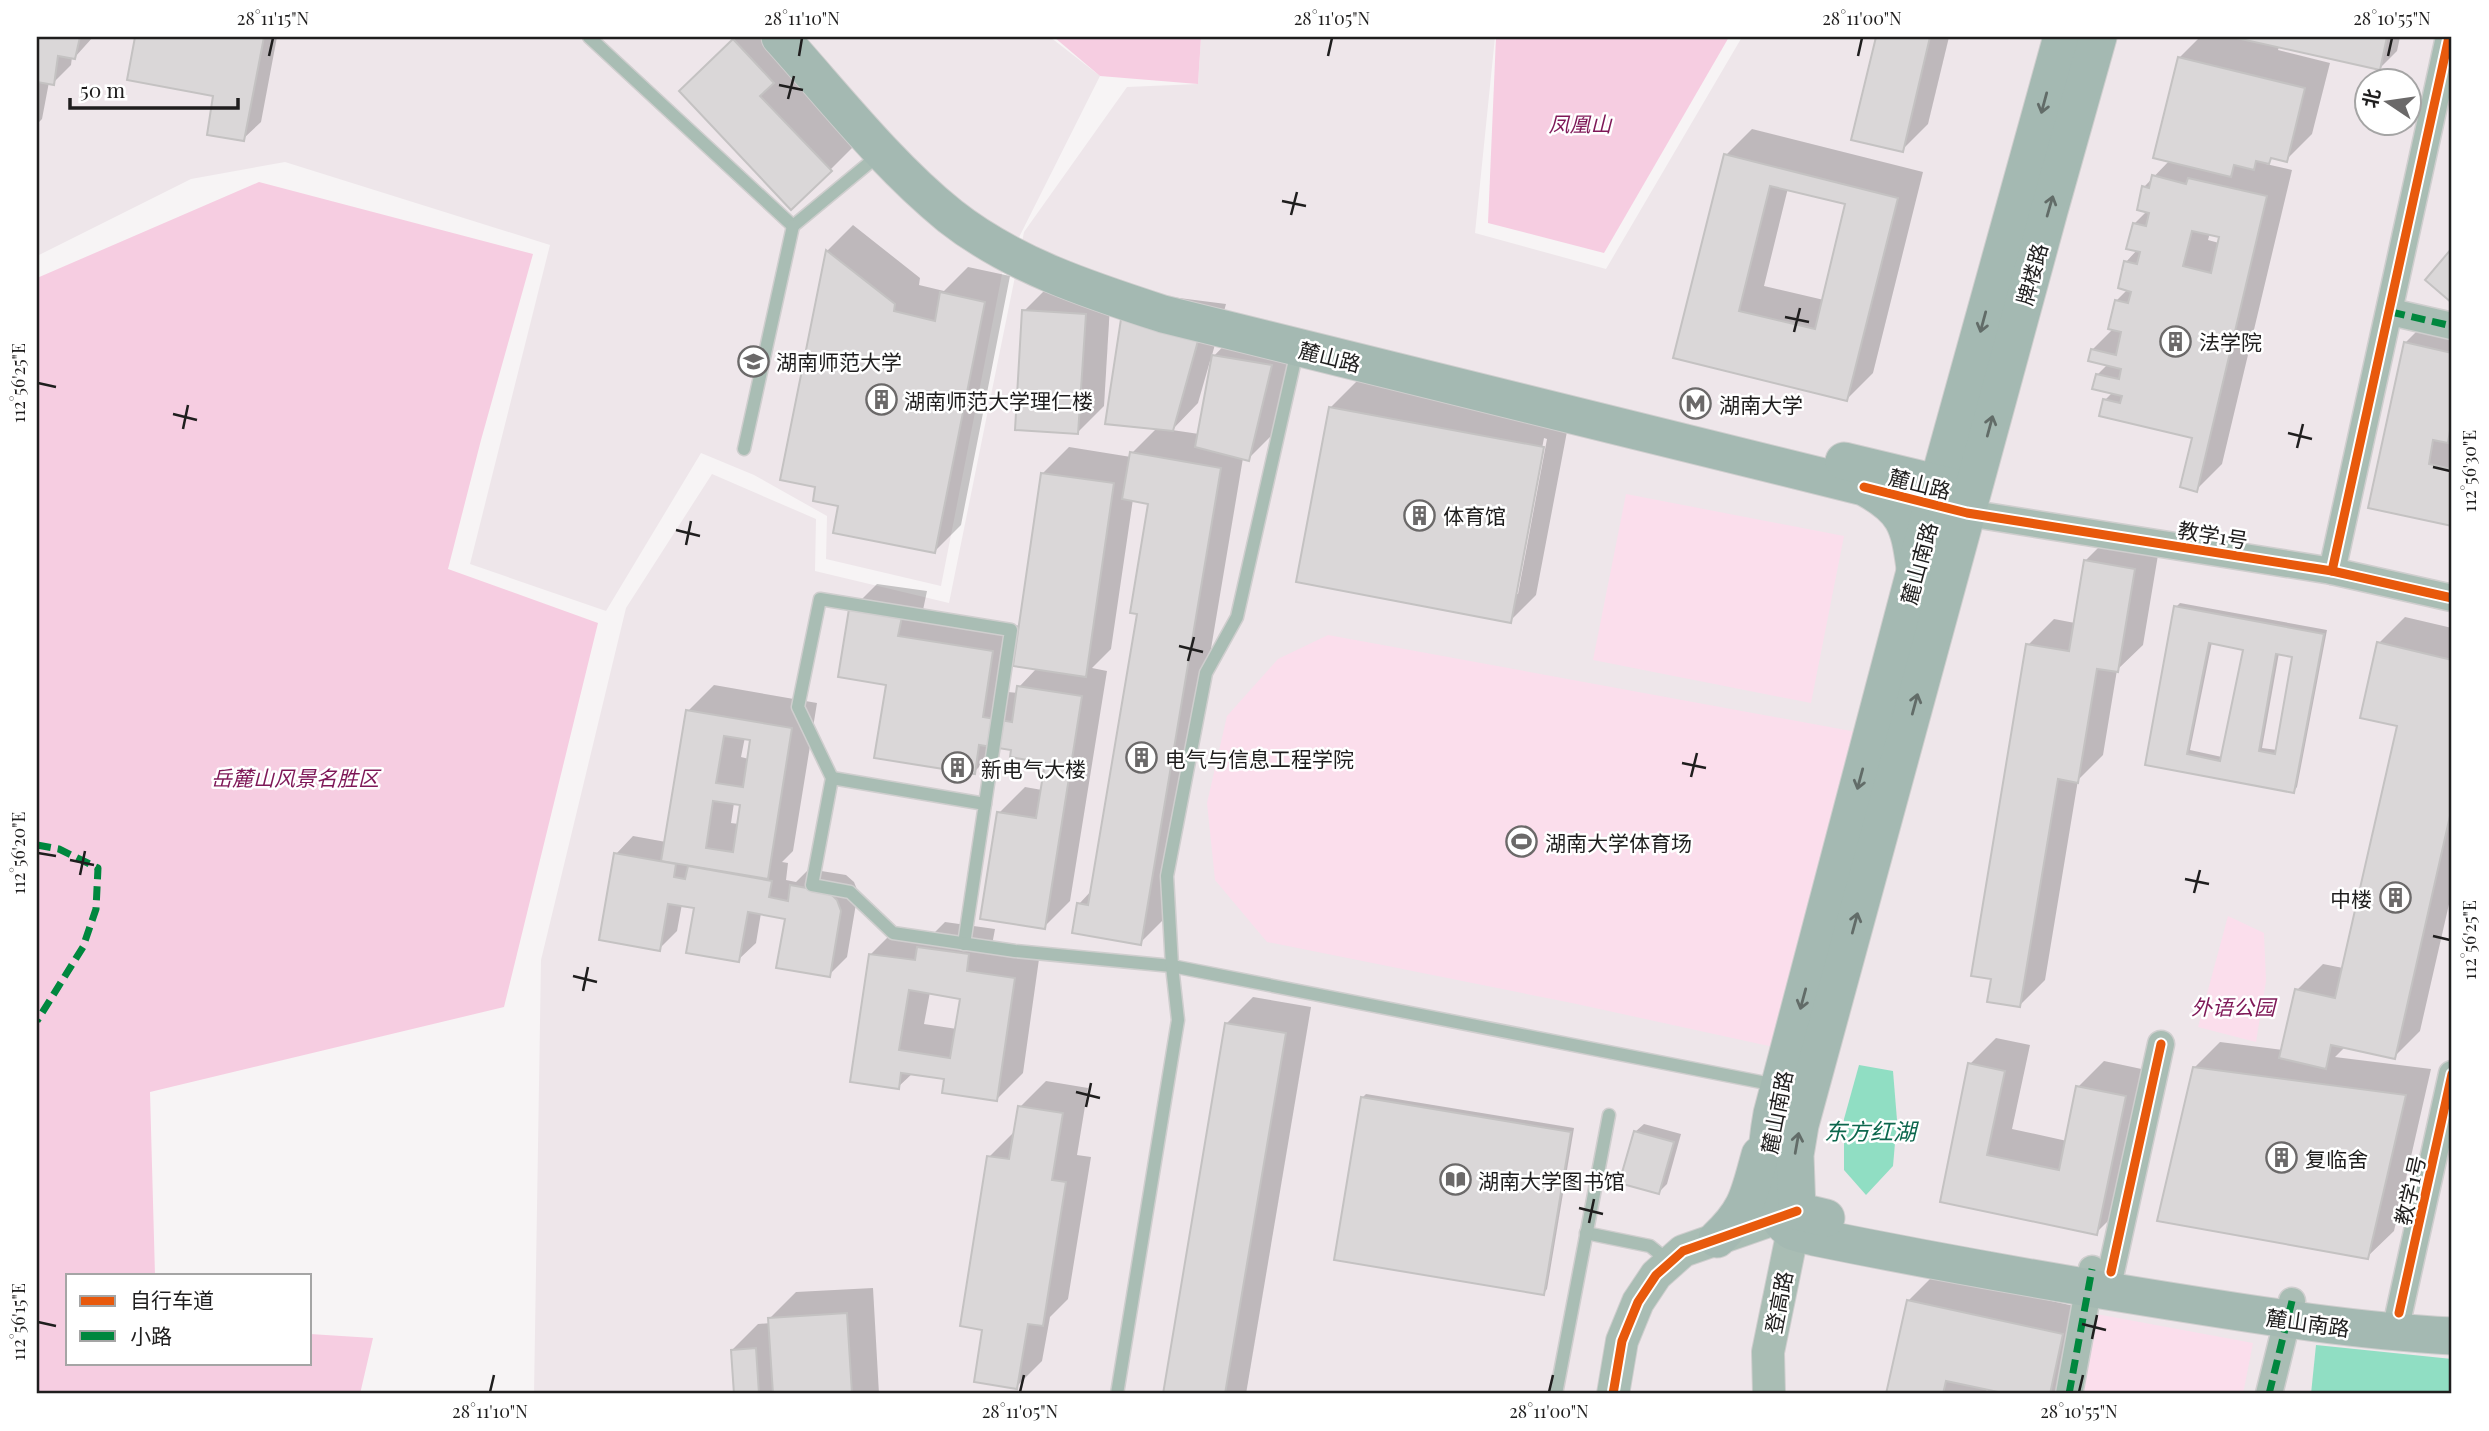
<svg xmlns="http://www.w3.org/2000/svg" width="2489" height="1431" font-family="'Playfair Display','Noto Sans SC',serif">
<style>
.built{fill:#eee6ea;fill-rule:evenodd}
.green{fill:#fbdeec}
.forest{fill:#f6cde1}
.water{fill:#90dec3}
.shadow{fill:#0003;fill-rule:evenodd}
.building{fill:#dad7d8;stroke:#c4c2c2;stroke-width:2;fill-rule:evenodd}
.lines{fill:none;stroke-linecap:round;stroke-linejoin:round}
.service-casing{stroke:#cfcece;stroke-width:15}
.minor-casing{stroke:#cfcece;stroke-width:29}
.tertiary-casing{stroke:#cfcece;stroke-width:34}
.secondary-casing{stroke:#cfcece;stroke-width:39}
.service{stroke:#a9bdb4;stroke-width:12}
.minor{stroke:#a9bdb4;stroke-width:26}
.tertiary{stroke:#a9bdb4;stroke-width:32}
.secondary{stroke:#a4b9b2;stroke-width:37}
.quiet{stroke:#00873e;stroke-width:7;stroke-dasharray:14 7;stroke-linecap:butt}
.cycleway-casing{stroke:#fff;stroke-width:13}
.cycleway{stroke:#e8590c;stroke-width:9}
.oneway{stroke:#626c68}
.ticks{fill:none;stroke:#1f1e1e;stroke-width:2.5}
.labels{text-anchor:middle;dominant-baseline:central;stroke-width:5;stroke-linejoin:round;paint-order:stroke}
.park-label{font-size:21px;font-style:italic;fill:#7e1757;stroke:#fff}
.street-label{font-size:21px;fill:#1f1e1e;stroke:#fff}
.poi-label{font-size:21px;fill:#1f1e1e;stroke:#fff;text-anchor:start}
.water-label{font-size:23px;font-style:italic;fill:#0c674d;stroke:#fff}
.neatline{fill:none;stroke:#1f1e1e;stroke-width:2.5}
.ticks-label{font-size:18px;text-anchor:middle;fill:#1f1e1e}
</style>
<rect width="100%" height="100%" fill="#f7f4f5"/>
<g class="built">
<path d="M37,37H1050L1100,76L1003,269L941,586L826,559L827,516L754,475L701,453L606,611L470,564L550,245L285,162L191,179L37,256Z"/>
<path d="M1201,37H1495L1475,233L1606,269L1742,37H2452V1394H534L541,960L626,608L712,474L816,519L815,571L949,603L1024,232L1127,87L1198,84ZM2366,80H2408V122H2366Z"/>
</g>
<g class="green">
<path d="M1626,494L1844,536L1811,703L1593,660Z"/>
<path d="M1328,635L1862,733L1778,1048L1572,1003L1267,942L1215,880L1207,803L1227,716L1278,659Z"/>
<path d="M2228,916L2264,933L2266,981L2256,1042L2198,1027Z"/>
<path d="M2091,1313L2253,1343L2243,1394H2076Z"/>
</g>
<g class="forest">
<path d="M1054,37H1201L1198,84L1100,76Z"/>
<path d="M1496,37H1729L1604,253L1488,223Z"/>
<path d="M259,182L533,254L481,440L448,569L598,623L504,1007L150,1092L155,1275H68V1363H310V1334L373,1338L360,1394H37V278Z"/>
</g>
<g class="water">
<path d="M1859,1065L1893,1071L1897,1120L1893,1166L1866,1195L1844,1170V1119Z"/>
<path d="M2316,1345L2452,1359V1394H2311Z"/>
</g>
<g class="shadow">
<path d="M37,37H93L75,57H72L71,65L53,83L49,82L42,119L37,124Z"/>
<path d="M137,37H277L261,122L243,139L215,95L129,78Z"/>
<path d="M737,37H781L856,144L830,170L707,66Z"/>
<path d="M1878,37H1949L1928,124L1902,150L1853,139Z"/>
<path d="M2200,37L2233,39L2234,37H2400L2397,51L2379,69L2279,47L2278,50L2330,63L2312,134L2286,160L2274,157L2266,164L2292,170L2222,464L2196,490L2194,436L2105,400L2113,392L2097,375L2108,364L2092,350L2114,328L2116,301L2128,289L2126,262L2137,250L2134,224L2147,211L2144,187L2170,160L2179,58ZM2210,233L2221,236L2219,243L2208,240Z"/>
<path d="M1752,129L1923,172L1873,373L1847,399L1675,356L1726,155ZM1788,188L1847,203L1824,300L1764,286Z"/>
<path d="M853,225L920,278L919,285L944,291L968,267L1010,276L961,525L935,551L840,504L817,486L782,479L827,251Z"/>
<path d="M1050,285L1111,289L1104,406L1078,432L1024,311Z"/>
<path d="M1148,294L1226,304L1211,359L1240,329L1297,339L1274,433L1248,459L1243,458L1166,917L1140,943L1079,904L1092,890L1139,613L1150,502L1133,499L1111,649L1092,668L1107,671L1070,901L1044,927L999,813L1025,787L1042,790L1047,761L1013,748L1000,746L974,772L888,683L851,610L877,584L927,591L923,610L1021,626L1043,473L1069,447L1131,457L1132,453L1157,428ZM1210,361H1213L1199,434L1172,430L1198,403ZM1012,665L1037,668L1019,687L1018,693L1008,692Z"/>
<path d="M2431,317L2452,322V524L2370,506L2405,343Z"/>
<path d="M1357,381L1569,421L1536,595L1510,621L1331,407ZM1544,438L1547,439L1518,594H1514Z"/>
<path d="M2111,535L2160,543L2143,645L2117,670L2103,755L2078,780L2045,980L2019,1006L2028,645L2054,619L2075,623L2085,561Z"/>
<path d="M2180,603L2327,630L2297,787L2294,791L2147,764L2176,607ZM2212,642L2245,648L2222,757L2190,750ZM2279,653L2294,656L2277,750L2262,748Z"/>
<path d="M2405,617L2452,628V891L2420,1031L2394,1057L2346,1046L2335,1057L2431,1069L2394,1231L2367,1257L2194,1068L2220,1042L2283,1050L2297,990L2323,964L2343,968L2399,725L2379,643Z"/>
<path d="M714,685L817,703L793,851L782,862L788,863L786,880L796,882L809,869L846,875L854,882L858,892L847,957L829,975L787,917L761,913L756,943L738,960L696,907L682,904L677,931L659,949L616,854L633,836L666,842L688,711ZM745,737L752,739L749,759L741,757ZM734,803L742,804L739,824L731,823Z"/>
<path d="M945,922L995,929L992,945L1040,952L1023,1073L997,1099L946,1077L913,1073L898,1087L871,954L897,928L933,934ZM930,992L962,997L957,1029L924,1024Z"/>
<path d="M1253,997L1311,1007L1246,1394H1164L1227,1023Z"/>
<path d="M1996,1038L2030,1045L2012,1129L2067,1141L2078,1087L2104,1061L2151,1071L2122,1207L2096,1233L1942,1201L1970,1064Z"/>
<path d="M1046,1081L1088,1088L1077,1155L1091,1157L1068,1299L1050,1317L1042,1361L1016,1387L984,1328L989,1157L1015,1131L1020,1107Z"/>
<path d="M1366,1094L1574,1128L1547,1289L1544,1293L1362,1098Z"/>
<path d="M1644,1124L1681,1134L1667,1184L1659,1192L1635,1132Z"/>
<path d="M1934,1275L2088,1309L2069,1394H1999L2000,1390L1987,1388L1986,1394H1888L1908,1301Z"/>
<path d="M873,1288L879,1394H736L732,1350L758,1324L771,1323L770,1318L796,1292Z"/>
</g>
<g class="building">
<path d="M37,37H80L75,59L58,56L54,85L37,82Z"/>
<path d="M135,37H264L244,141L207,135L213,96L127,80Z"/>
<path d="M1876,37H1930L1903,152L1851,140Z"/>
<path d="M2232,37H2387L2380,70Z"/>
<path d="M733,39L774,83L760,96L832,171L791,210L679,91Z"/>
<path d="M2178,57L2305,88L2287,162L2271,158L2269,164L2256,161L2254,170L2234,165L2231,177L2153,158Z"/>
<path d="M1724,154L1898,198L1847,401L1673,358ZM1770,186L1845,204L1815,329L1739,311Z"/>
<path d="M2152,175L2186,184L2188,178L2267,196L2197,492L2180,487L2192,438L2099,416L2103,399L2120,403L2122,396L2092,389L2096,374L2119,379L2121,369L2088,361L2091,349L2116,355L2121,332L2108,329L2115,300L2128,303L2131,292L2118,288L2124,261L2137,264L2140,252L2126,249L2133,223L2146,226L2149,213L2137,210L2142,186L2149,188ZM2192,231L2219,237L2211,273L2183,266Z"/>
<path d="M2452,248V303L2425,280Z"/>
<path d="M826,250L895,304L894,311L935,321L940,292L985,302L935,553L833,533L838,506L813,501L815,487L780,480Z"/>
<path d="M1022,310L1086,314L1078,434L1015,430Z"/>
<path d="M1121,319L1201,330L1173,431L1105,424Z"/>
<path d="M2404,342L2452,353V432L2450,431L2448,443L2433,440L2429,464L2452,469V526L2368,508Z"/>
<path d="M1212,355L1272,365L1249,461L1195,447Z"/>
<path d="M1329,407L1544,447L1511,623L1296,582Z"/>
<path d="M1130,452L1221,468L1141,945L1072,933L1077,903L1088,905L1137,614L1130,613L1148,504L1122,499Z"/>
<path d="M1041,473L1114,483L1086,677L1013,666Z"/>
<path d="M2084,560L2135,569L2118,672L2097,669L2078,783L2058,779L2020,1007L1987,1002L1991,979L1971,976L2026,644L2069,651Z"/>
<path d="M2174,606L2324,634L2294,793L2145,765ZM2209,643L2243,650L2220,761L2187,754ZM2276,654L2292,657L2275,754L2259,751Z"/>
<path d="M849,609L902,617L898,636L993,651L983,717L1012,722L1017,686L1082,696L1045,929L980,919L997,812L1036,818L1045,763L1010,757L1011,750L979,745L975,774L874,758L886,685L838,677Z"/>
<path d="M2377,642L2452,660V807L2395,1059L2331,1045L2326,1069L2279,1058L2295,989L2335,998L2397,726L2360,718Z"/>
<path d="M686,710L792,728L768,879L661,861ZM724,736L750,740L743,787L716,783ZM713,801L740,805L733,852L706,848Z"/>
<path d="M614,853L676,864L674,877L685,879L688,866L772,881L769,897L788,901L790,885L829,892L837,900L841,911L830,977L776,968L785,919L748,912L739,962L686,953L694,908L668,904L660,951L599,940Z"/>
<path d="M917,947L969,954L967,971L1015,978L997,1101L942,1093L944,1079L901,1073L899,1089L850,1082L869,954L915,960ZM909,990L960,999L950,1058L899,1050Z"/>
<path d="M1225,1023L1286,1033L1225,1394H1163Z"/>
<path d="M1968,1063L2005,1071L1987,1155L2059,1170L2076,1086L2126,1096L2097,1235L1940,1202Z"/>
<path d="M2193,1067L2406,1095L2368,1259L2157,1221Z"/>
<path d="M1361,1097L1571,1132L1544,1295L1334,1260Z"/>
<path d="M1018,1106L1063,1113L1052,1180L1066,1182L1043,1326L1028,1324L1017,1389L974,1382L982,1330L960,1326L987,1156L1009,1159Z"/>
<path d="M1634,1131L1674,1142L1659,1194L1619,1183Z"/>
<path d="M1907,1300L2063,1334L2050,1394H1997L1998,1392L1946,1381L1943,1394H1886Z"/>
<path d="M847,1313L852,1394H773L768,1318Z"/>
<path d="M756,1348L759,1394H734L731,1350Z"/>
</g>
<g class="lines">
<defs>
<g id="service">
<path d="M589,37L793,226L880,154"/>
<path d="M744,449L793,226"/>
<path d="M832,778L985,804L964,944"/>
<path d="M985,804L1011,630L820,599L798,707L832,778L812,885L850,892L893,933L1015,951L1172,966L1776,1085"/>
<path d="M1586,1233L1650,1246L1670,1262"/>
<path d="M1117,1394L1178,1020L1172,966L1167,876L1206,673L1237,617L1297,351"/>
<path d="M1556,1394L1609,1115"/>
</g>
<g id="minor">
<path d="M2391,312L2452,326"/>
<path d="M1967,513L2332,571L2452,598"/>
<path d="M2332,571L2449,37"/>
<path d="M2111,1272L2161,1044"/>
<path d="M2399,1313L2452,1074"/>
<path d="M2069,1394L2092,1269"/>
<path d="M2269,1394L2292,1301"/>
</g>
<g id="tertiary">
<path d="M1613,1394L1622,1341L1638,1302L1656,1275L1683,1251L1797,1211"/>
<path d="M1769,1394L1768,1352L1797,1211"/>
</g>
<g id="secondary">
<path d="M780,37C834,97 887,165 950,216C1012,265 1089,290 1163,314L1864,487C1905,509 1909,524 1915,568"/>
<path d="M2062,37L1938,484L1772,1114C1766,1147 1758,1209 1792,1231C1798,1234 1808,1235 1814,1237C1932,1261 2050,1282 2169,1301C2263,1316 2357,1331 2452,1336"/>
<path d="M1844,461L1961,489"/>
<path d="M1826,1218L1797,1211L1795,1155L1800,1125L2049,211L2098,37"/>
<path d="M1717,1239C1748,1210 1749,1194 1760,1155"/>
</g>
</defs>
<use href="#service" class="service-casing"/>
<use href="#minor" class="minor-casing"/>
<use href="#tertiary" class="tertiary-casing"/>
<use href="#secondary" class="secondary-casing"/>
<use href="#service" class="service"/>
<use href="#minor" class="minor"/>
<use href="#tertiary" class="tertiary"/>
<use href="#secondary" class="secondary"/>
<g class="quiet">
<path d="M2391,312L2452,326"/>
<path d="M37,845L59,849L98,868L96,909L83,947L37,1021"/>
<path d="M2069,1394L2092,1269"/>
<path d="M2269,1394L2292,1301"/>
</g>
<defs>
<g id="cycleway">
<path d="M1864,487L1967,513L2332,571L2452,598"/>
<path d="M2332,571L2449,37"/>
<path d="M2111,1272L2161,1044"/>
<path d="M2399,1313L2452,1074"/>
<path d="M1613,1394L1622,1341L1638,1302L1656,1275L1683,1251L1797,1211"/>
</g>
</defs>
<use href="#cycleway" class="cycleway-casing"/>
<use href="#cycleway" class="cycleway"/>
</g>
<defs><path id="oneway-shaft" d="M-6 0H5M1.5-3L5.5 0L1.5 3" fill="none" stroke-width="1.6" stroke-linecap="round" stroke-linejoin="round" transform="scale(1.75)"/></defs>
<g class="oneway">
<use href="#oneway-shaft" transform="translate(2044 103) rotate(105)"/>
<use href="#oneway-shaft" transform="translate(2050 206) rotate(-74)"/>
<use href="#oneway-shaft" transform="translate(1983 322) rotate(105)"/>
<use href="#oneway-shaft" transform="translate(1990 426) rotate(-75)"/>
<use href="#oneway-shaft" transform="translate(1915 704) rotate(-75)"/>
<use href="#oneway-shaft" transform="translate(1860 779) rotate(105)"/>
<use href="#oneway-shaft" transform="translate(1855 923) rotate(-75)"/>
<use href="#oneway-shaft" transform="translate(1803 999) rotate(105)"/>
<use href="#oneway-shaft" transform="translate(1797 1143) rotate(-80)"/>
</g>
<path class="ticks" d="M269,56L273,38M799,56L802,38M1328,56L1332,38M1858,56L1862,38M2388,56L2392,38M779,85L803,90M788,99L794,76M1282,201L1306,206M1291,215L1297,192M1785,317L1809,322M1794,332L1800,308M38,383L56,387M173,414L197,420M183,429L188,405M2288,433L2312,439M2297,448L2303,424M2433,467L2450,471M676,530L700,536M686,545L691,521M1179,646L1203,652M1188,661L1194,637M1682,763L1706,768M1691,777L1697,753M38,853L56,856M70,860L94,865M80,875L85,851M2185,879L2209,884M2194,893L2200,870M2433,936L2450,940M573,976L597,982M583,991L588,967M1076,1092L1100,1098M1086,1107L1091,1083M1579,1208L1603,1214M1589,1223L1594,1199M38,1322L56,1326M2082,1324L2106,1330M2092,1339L2097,1315M490,1392L494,1375M1020,1392L1024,1375M1549,1392L1553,1375M2079,1392L2083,1375"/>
<defs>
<symbol id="building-ring" viewBox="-11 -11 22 22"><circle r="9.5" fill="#fff" stroke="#6b6969" stroke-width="1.5"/><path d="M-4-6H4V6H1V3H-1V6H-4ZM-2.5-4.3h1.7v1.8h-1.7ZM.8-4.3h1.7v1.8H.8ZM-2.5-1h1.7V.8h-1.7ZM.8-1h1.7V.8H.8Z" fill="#6b6969"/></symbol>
<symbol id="university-ring" viewBox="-11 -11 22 22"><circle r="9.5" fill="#fff" stroke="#6b6969" stroke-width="1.5"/><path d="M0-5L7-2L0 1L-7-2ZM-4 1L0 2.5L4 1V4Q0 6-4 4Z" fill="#6b6969"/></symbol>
<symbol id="metro-ring" viewBox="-11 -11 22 22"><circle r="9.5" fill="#fff" stroke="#6b6969" stroke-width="1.5"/><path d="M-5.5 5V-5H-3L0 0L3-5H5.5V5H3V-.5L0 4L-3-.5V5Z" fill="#6b6969"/></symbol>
<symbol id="stadium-ring" viewBox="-11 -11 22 22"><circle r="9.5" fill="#fff" stroke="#6b6969" stroke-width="1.5"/><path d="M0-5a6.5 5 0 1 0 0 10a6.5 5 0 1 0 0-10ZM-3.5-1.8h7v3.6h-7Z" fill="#6b6969"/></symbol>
<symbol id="library-ring" viewBox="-11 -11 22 22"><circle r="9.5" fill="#fff" stroke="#6b6969" stroke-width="1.5"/><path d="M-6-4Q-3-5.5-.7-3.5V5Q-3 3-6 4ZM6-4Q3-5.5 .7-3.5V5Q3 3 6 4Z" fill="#6b6969"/></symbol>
</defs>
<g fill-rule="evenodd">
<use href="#building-ring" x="2158" y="324" width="35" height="35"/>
<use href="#university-ring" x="736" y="344" width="35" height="35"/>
<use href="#building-ring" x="864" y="382" width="35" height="35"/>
<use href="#metro-ring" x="1678" y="386" width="35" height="35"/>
<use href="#building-ring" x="1402" y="498" width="35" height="35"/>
<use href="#building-ring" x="1124" y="740" width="35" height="35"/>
<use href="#building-ring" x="940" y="750" width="35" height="35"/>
<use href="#stadium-ring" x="1504" y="824" width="35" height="35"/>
<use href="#building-ring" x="2378" y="880" width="35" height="35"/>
<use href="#building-ring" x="2264" y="1140" width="35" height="35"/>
<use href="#library-ring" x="1438" y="1162" width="35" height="35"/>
</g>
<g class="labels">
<g class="park-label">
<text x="1580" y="123">凤凰山</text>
<text x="295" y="777">岳麓山风景名胜区</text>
<text x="2233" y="1006">外语公园</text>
</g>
<g class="street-label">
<text transform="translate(2031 274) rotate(-75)">牌楼路</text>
<text transform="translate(1330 356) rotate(14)">麓山路</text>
<text transform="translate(1920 483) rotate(14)">麓山路</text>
<text transform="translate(2213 534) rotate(9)">教学1号</text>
<text transform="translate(1918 563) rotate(-75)">麓山南路</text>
<text transform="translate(1776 1112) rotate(-79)">麓山南路</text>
<text transform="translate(2409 1190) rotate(-77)">教学1号</text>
<text transform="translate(1778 1302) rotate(-79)">登高路</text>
<text transform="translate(2308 1322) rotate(8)">麓山南路</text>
</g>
<g class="poi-label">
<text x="2199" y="341">法学院</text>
<text x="776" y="361">湖南师范大学</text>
<text x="904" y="400">湖南师范大学理仁楼</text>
<text x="1719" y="404">湖南大学</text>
<text x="1443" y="515">体育馆</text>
<text x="1165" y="758">电气与信息工程学院</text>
<text x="981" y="768">新电气大楼</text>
<text x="1545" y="842">湖南大学体育场</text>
<text x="2372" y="898" text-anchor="end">中楼</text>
<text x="2305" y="1158">复临舍</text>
<text x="1478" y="1180">湖南大学图书馆</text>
</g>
<g class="water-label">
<text x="1870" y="1130">东方红湖</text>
</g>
</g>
<rect width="2489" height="1431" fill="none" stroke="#ffffff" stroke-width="77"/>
<rect x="66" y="1274" width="245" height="91" fill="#ffffff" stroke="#a5a5a5" stroke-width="2"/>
<rect x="80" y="1296" width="35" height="10" fill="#e8590c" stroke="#a5a5a5" stroke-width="2"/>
<text x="130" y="1308" font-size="21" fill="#1f1e1e">自行车道</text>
<rect x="80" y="1331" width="35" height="10" fill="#00873e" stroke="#a5a5a5" stroke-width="2"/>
<text x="130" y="1344" font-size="21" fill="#1f1e1e">小路</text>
<g transform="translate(2388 102) rotate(283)"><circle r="33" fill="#ffffff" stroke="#a5a5a5" stroke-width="2"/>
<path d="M0-5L12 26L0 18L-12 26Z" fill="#6b6969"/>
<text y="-10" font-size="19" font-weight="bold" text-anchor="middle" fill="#1f1e1e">北</text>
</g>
<path d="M70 98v10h168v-10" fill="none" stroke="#1f1e1e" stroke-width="3.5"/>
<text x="80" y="98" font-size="21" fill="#1f1e1e" stroke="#ffffff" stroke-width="5" paint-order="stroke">50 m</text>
<rect x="38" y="38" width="2412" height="1354" class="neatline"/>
<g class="ticks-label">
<text x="273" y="25">28°11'15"N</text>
<text x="802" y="25">28°11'10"N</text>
<text x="1332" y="25">28°11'05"N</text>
<text x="1862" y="25">28°11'00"N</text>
<text x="2392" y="25">28°10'55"N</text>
<text transform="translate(19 383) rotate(-90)" y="6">112°56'25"E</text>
<text transform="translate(2470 471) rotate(-90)" y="6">112°56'30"E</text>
<text transform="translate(19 853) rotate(-90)" y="6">112°56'20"E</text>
<text transform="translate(2470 940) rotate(-90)" y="6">112°56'25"E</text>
<text transform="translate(19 1322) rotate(-90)" y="6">112°56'15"E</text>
<text x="490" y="1418">28°11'10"N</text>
<text x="1020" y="1418">28°11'05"N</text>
<text x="1549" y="1418">28°11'00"N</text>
<text x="2079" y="1418">28°10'55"N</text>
</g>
</svg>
